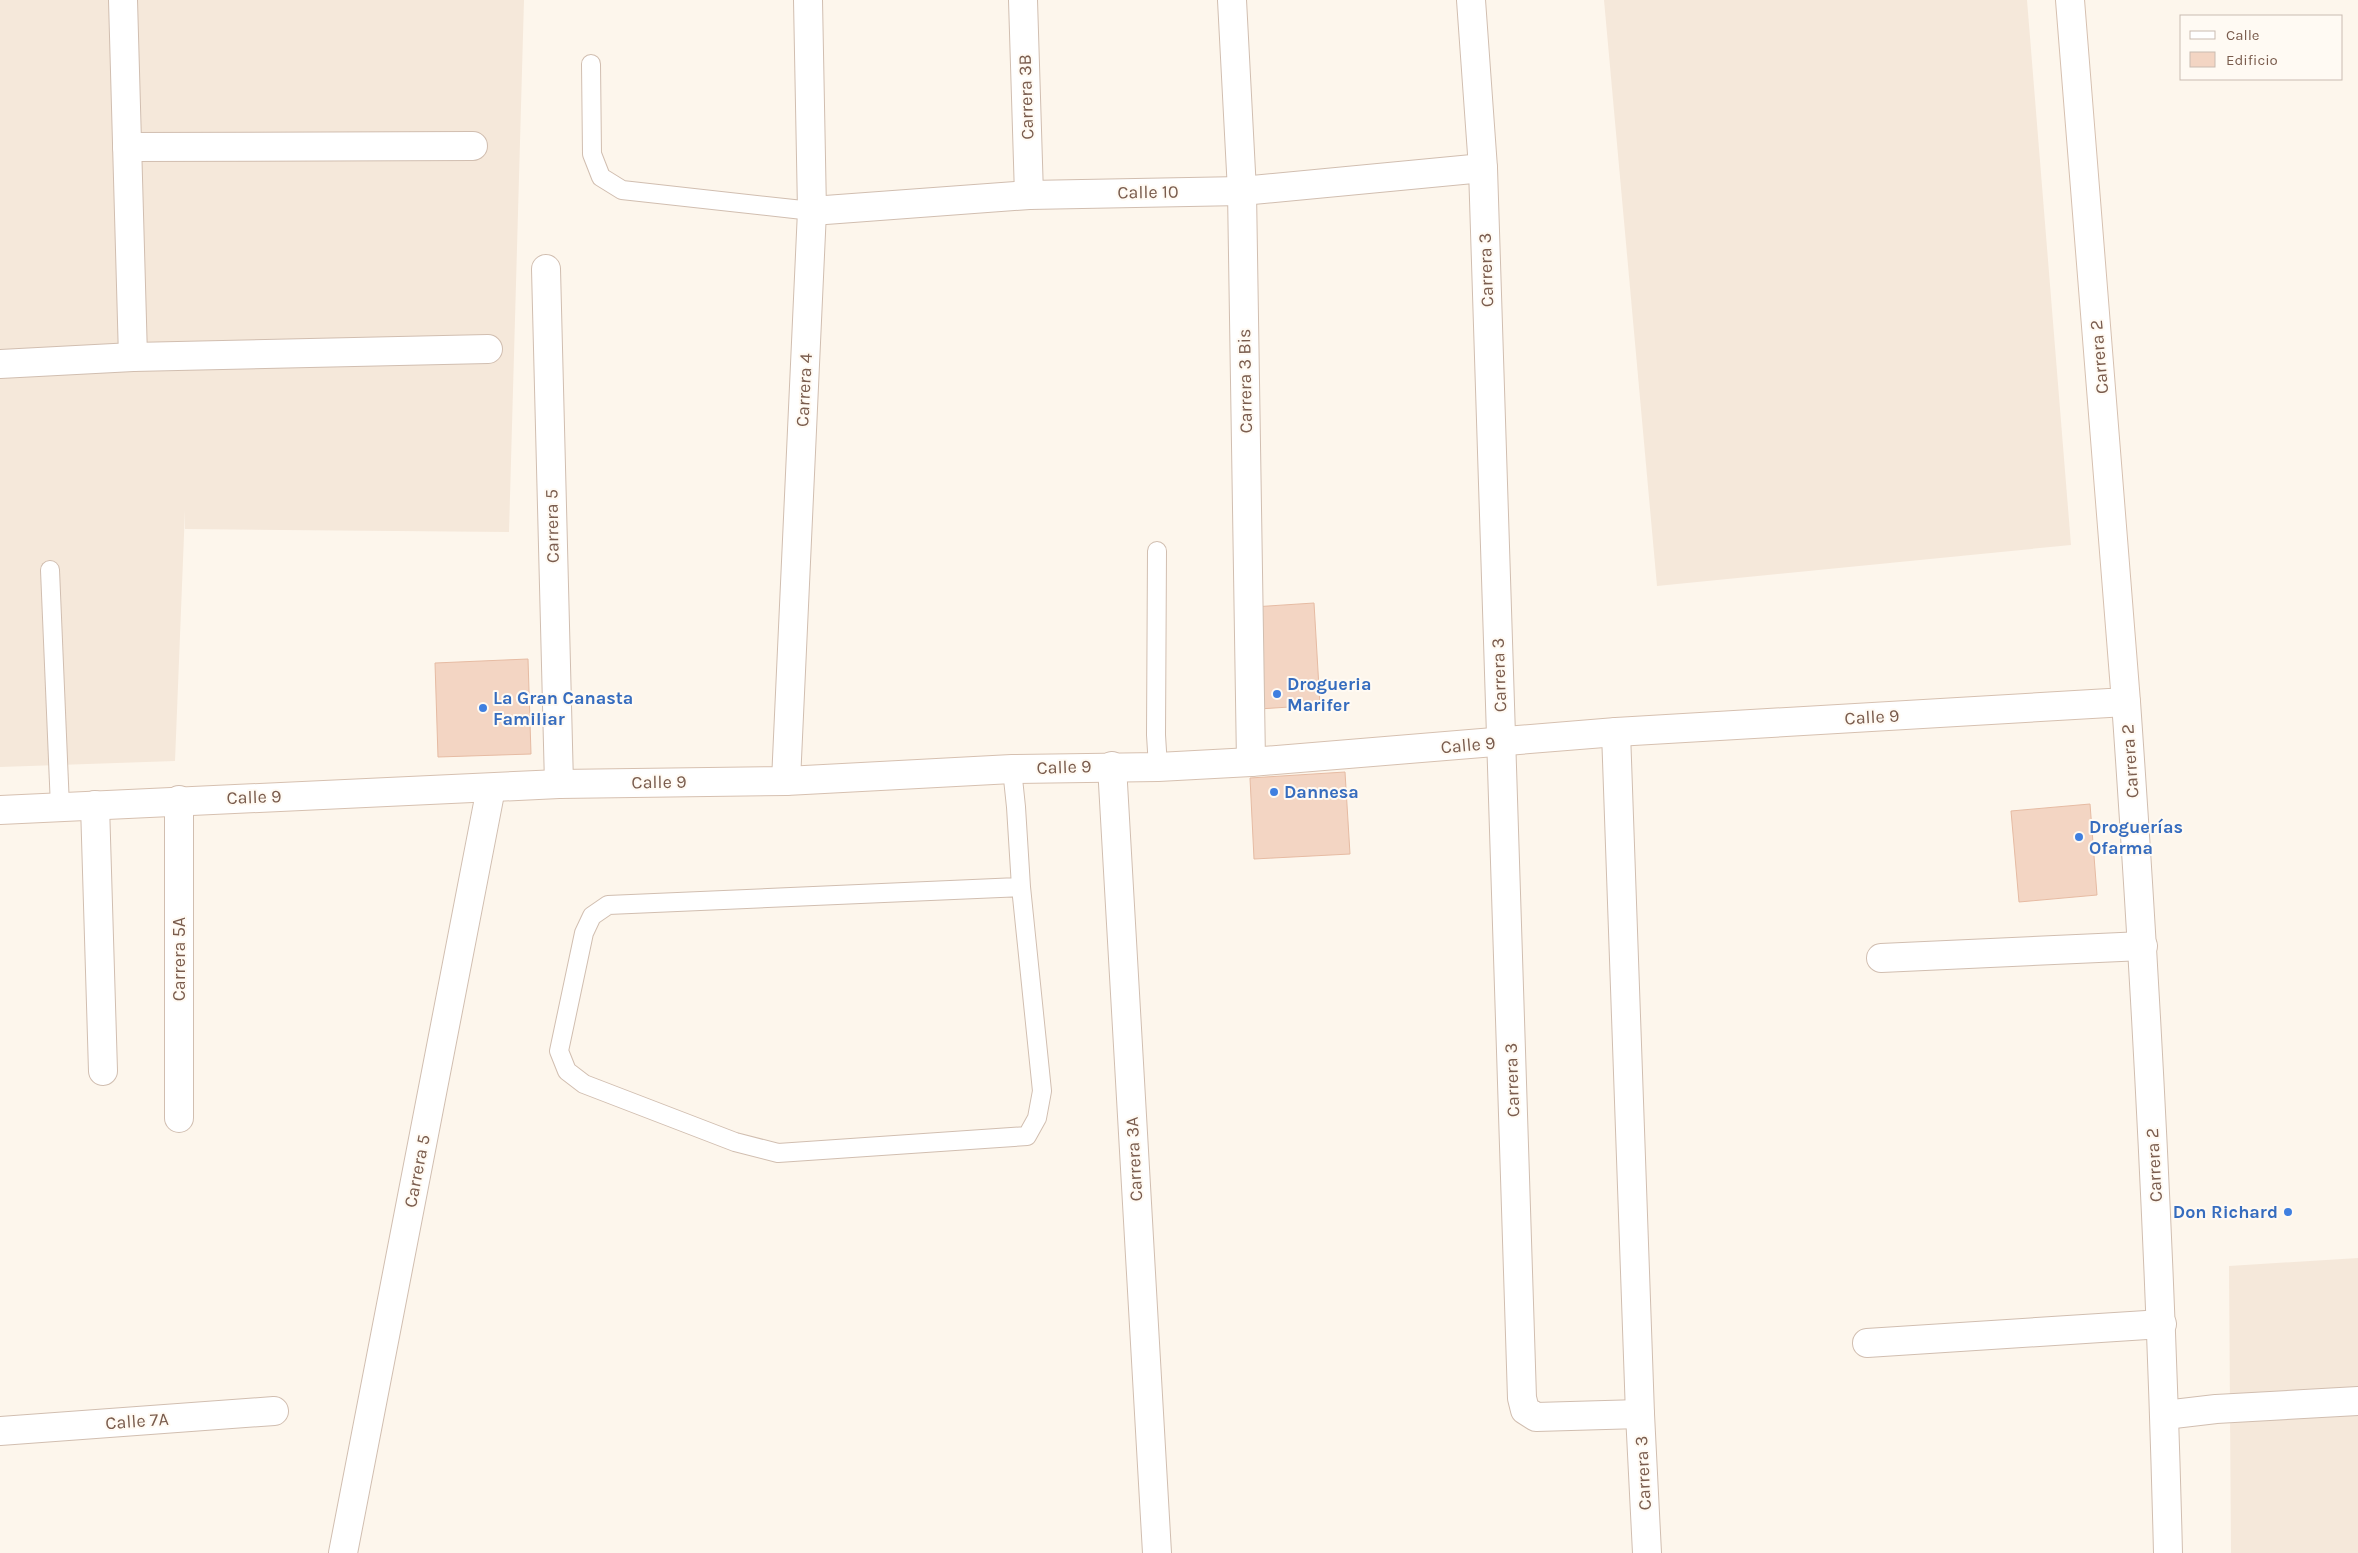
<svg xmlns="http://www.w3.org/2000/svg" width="2358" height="1553" font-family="Karla,sans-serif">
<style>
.residential{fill:#f5e8da}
.building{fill:#f3d5c3;stroke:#e6bba3}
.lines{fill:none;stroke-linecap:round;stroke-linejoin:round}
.service-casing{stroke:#d1beb0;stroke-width:20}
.minor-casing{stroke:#d1beb0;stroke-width:30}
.secondary-casing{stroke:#d6c0b0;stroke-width:30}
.service{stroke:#fff;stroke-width:18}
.minor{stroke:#fff;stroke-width:28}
.secondary{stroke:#fff;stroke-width:28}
.shop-dot{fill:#3f7fe0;stroke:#fffaf3;stroke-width:2}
.labels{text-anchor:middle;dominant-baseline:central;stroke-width:4;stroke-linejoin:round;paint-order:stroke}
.street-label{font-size:18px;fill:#7a5c4d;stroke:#fffaf3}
.shop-label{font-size:18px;font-weight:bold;fill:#366cbe;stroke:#fffaf3;text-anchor:start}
</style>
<rect width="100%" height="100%" fill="#fdf6ec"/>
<g class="residential">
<path d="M0,0H524L509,532L185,529V510L175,761L0,767Z"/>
<path d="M1604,0H2027L2071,545L1657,586Z"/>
<path d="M2358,1258V1553H2231L2229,1266Z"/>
</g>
<g class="building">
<path d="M1314,603L1320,705L1259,709L1253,607Z"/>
<path d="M528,659L531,754L438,757L435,663Z"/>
<path d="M1345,772L1350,854L1254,859L1250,778Z"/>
<path d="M2090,804L2097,895L2019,902L2011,811Z"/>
</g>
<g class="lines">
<defs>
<g id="service">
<path d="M591,64L592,154L601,177L622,190L812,211"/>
<path d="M1157,551L1156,735L1158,767"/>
<path d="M50,570L60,807"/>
<path d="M1012,769L1016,807L1021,887L1042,1091L1037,1118L1027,1136L778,1153L735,1142L584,1084L567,1071L559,1051L584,933L592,916L608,905L1021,887"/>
</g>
<g id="minor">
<path d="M123,0L133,357"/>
<path d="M1023,0L1029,195"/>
<path d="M1232,0L1242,191L1251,762"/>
<path d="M1471,0L1483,168L1522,1398L1525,1410L1536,1417L1640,1414"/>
<path d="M127,147L473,146"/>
<path d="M812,211L1029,195L1242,191L1483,168"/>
<path d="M546,269L559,784"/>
<path d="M0,364L133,357L488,349"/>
<path d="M2126,702C2146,986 2161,1269 2168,1553"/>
<path d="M1616,732L1640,1414L1647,1553"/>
<path d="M1112,766L1157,1553"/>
<path d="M786,781L812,211L808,0"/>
<path d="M179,800V1118"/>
<path d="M95,805L103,1071"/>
<path d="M1881,958L2143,946"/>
<path d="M1867,1343L2162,1324"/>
<path d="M2165,1415L2216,1409L2358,1401"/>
<path d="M0,1431L274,1411"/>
<path d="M343,1553L491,788"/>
</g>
<path id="secondary" d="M0,810L559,784L786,781L1012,769L1158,767L1251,762L1616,732L2126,702L2070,0"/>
</defs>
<use href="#service" class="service-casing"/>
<use href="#minor" class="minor-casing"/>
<use href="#secondary" class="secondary-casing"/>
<use href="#service" class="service"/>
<use href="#minor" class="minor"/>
<use href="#secondary" class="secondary"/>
</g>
<g class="shop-dot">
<circle cx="1277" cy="694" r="5"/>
<circle cx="483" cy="708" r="5"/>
<circle cx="1274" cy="792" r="5"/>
<circle cx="2079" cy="837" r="5"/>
<circle cx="2288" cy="1212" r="5"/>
</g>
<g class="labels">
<g class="street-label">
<text transform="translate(1026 97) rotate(-92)">Carrera 3B</text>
<text transform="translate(1148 192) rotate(-1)">Calle 10</text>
<text transform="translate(1486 270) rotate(-92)">Carrera 3</text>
<text transform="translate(2099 357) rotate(-95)">Carrera 2</text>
<text transform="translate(1245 381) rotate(-91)">Carrera 3 Bis</text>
<text transform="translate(804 390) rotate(-87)">Carrera 4</text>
<text transform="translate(552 526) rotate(-91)">Carrera 5</text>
<text transform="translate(1499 675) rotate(-92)">Carrera 3</text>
<text transform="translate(1872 717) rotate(-3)">Calle 9</text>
<text transform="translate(1468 745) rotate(-5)">Calle 9</text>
<text transform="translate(2130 761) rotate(-94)">Carrera 2</text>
<text transform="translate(1064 767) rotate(-2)">Calle 9</text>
<text transform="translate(659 782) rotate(-1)">Calle 9</text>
<text transform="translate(254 797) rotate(-2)">Calle 9</text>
<text transform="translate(179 959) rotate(-90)">Carrera 5A</text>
<text transform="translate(1512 1080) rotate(-92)">Carrera 3</text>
<text transform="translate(1134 1159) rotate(-93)">Carrera 3A</text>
<text transform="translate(2154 1165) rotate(-93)">Carrera 2</text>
<text transform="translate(417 1171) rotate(-79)">Carrera 5</text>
<text transform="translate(137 1421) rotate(-4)">Calle 7A</text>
<text transform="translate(1643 1473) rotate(-93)">Carrera 3</text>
</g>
<g class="shop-label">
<text x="1287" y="684">Drogueria<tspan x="1287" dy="21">Marifer</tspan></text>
<text x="493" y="698">La Gran Canasta<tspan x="493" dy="21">Familiar</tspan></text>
<text x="1284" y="792">Dannesa</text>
<text x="2089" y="827">Droguerías<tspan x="2089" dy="21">Ofarma</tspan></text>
<text x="2278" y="1212" text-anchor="end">Don Richard</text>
</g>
</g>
<rect x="2180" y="15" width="162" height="65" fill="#fffaf3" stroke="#cabbb1"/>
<rect x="2190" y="31" width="25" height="8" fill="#ffffff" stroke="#cabbb1"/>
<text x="2226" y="40" font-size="15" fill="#7a5c4d">Calle</text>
<rect x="2190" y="52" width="25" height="15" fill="#f3d5c3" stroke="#cabbb1"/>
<text x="2226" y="65" font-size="15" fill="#7a5c4d">Edificio</text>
</svg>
